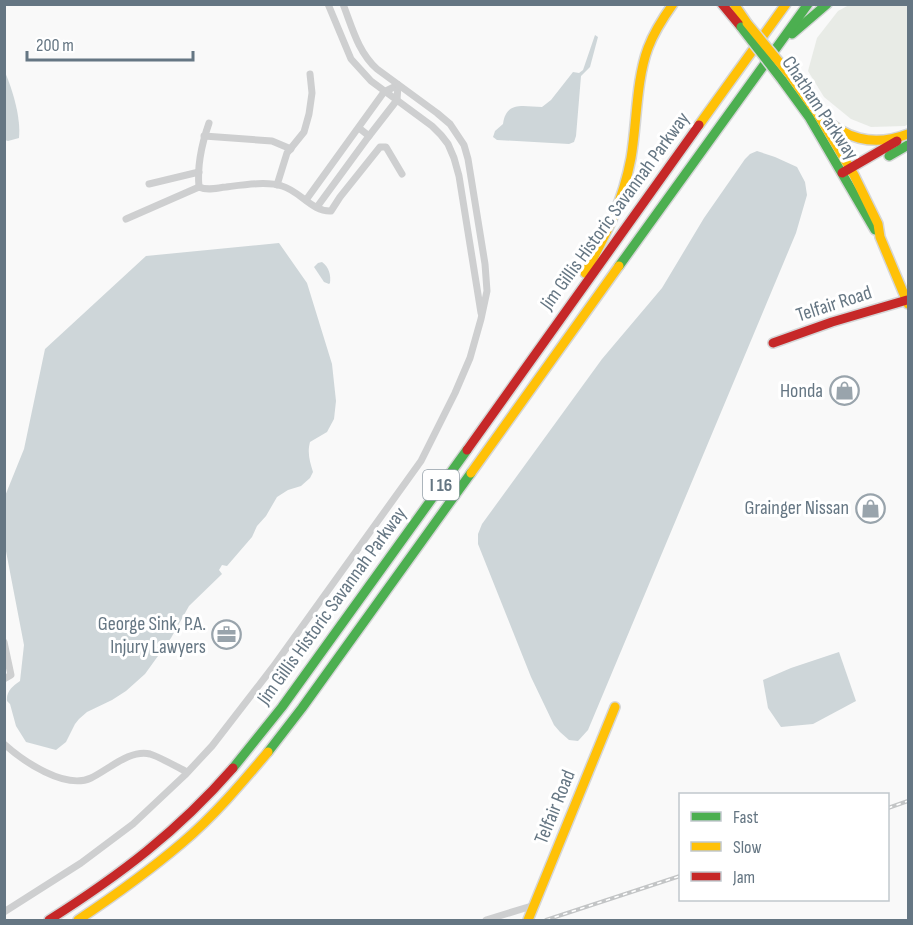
<svg xmlns="http://www.w3.org/2000/svg" width="913" height="925" font-family="'Sofia Sans Condensed',sans-serif">
<style>
.green{fill:#e8ebe6}
.water{fill:#ced6d9}
.lines{fill:none;stroke-linecap:round;stroke-linejoin:round}
.fast-casing{stroke:#d5d6d7;stroke-width:12}
.slow-casing{stroke:#d5d6d7;stroke-width:12}
.jam-casing{stroke:#d5d6d7;stroke-width:12}
.street{stroke:#cecfd0;stroke-width:7}
.fast{stroke:#4caf50;stroke-width:9}
.slow{stroke:#ffc107;stroke-width:9}
.jam{stroke:#c62828;stroke-width:9}
.rail-casing{stroke:#c3c5c6;stroke-width:4}
.rail{stroke:#fff;stroke-width:1.5;stroke-dasharray:4.5;stroke-linecap:butt}
.fast-bridge-casing{stroke:#d5d6d7;stroke-width:12;stroke-linecap:butt}
.slow-bridge-casing{stroke:#d5d6d7;stroke-width:12;stroke-linecap:butt}
.fast-bridge{stroke:#4caf50;stroke-width:9}
.slow-bridge{stroke:#ffc107;stroke-width:9}
.labels{text-anchor:middle;dominant-baseline:central;stroke-width:6;stroke-linejoin:round;paint-order:stroke}
.shield{fill:#fff;stroke:#939fa8;stroke-width:1.5}
.shield-label{font-size:18px;font-weight:bold;fill:#657683}
.street-label{font-size:20px;fill:#657683;stroke:#fff}
.poi-label{font-size:20px;fill:#657683;stroke:#fff;text-anchor:end}
</style>
<rect width="100%" height="100%" fill="#f9f9f9"/>
<path class="green" d="M849,5H908V124L905,126L871,127L851,119L824,97L808,71L817,38L838,11Z"/>
<g class="water">
<path d="M595,35L598,37L590,67L581,76L576,136L574,142L569,144L497,140L493,137L495,131L503,124C506,100 525,107 542,107L551,100L573,72L579,73L583,70Z"/>
<path d="M5,72C13,91 21,118 19,138L8,141L5,140Z"/>
<path d="M757,151L775,157L797,167L805,182L807,195L796,233L588,730L578,741L569,740L560,732L554,725L531,677L478,544V534L482,524L602,359L662,288L704,218L745,159L750,154Z"/>
<path d="M279,243L307,283L332,364L336,401L334,419L327,432L310,442C307,453 310,462 313,472L310,478L301,486L288,490L277,497L266,516L257,526L252,537L227,566L222,565L219,570L222,574L189,606L171,638L145,674L126,691L112,700L87,712L79,719L75,724L66,742L56,750L26,742L16,726L10,704L7,701C6,691 13,686 20,681L24,645L5,546V496L24,449L45,349L146,256Z"/>
<path d="M322,262C329,267 331,275 330,283L329,284L324,282L314,267L318,263Z"/>
<path d="M839,652L856,701L813,724L781,727L768,708L763,680L791,668Z"/>
</g>
<g class="lines">
<defs>
<g id="fast">
<path d="M792,34L827,4"/>
<path d="M782,80L809,117L875,230"/>
<path d="M889,156L908,145"/>
<path d="M619,266L808,4"/>
<path d="M268,752L302,708L471,473"/>
<path d="M233,768L282,707L467,450"/>
</g>
<g id="slow">
<path d="M734,4L747,23"/>
<path d="M789,74L817,113L854,175L878,224L880,237L908,304"/>
<path d="M817,113C845,138 871,148 908,134"/>
<path d="M699,125L786,4"/>
<path d="M585,273C606,235 623,201 631,158C637,123 636,80 648,48C654,32 663,18 673,4"/>
<path d="M471,473L619,266"/>
<path d="M78,920C114,896 149,871 182,843C214,816 241,784 268,752"/>
<path d="M528,920L615,707"/>
</g>
<g id="jam">
<path d="M722,4L741,27"/>
<path d="M842,173L897,141"/>
<path d="M773,343L832,322L907,300"/>
<path d="M467,450L699,125"/>
<path d="M49,920C120,875 177,832 233,768"/>
</g>
</defs>
<use href="#fast" class="fast-casing"/>
<use href="#slow" class="slow-casing"/>
<use href="#jam" class="jam-casing"/>
<g class="street">
<path d="M328,4L351,59L371,81L432,126L441,135L448,144L454,158L459,176L481,313"/>
<path d="M359,128L369,136L397,100L398,85"/>
<path d="M204,136L272,141L291,149"/>
<path d="M149,184L199,172"/>
<path d="M277,185L287,153L304,132L309,114L312,93L310,74"/>
<path d="M199,187C197,166 202,143 209,123"/>
<path d="M306,200L384,92L398,85"/>
<path d="M317,207L369,136"/>
<path d="M126,219L199,187C208,191 216,188 226,187C242,185 267,181 282,186C300,191 312,212 331,211L340,197L380,147H386L402,174"/>
<path d="M4,642L11,675L4,679"/>
<path d="M4,744C23,761 65,790 91,778C108,770 130,749 150,754C160,757 177,767 187,772"/>
<path d="M4,912L81,863L133,824L185,775L212,746L273,667L421,461L455,393L470,358L481,319L487,291L485,264L468,159L464,145L450,124L437,113L377,69C358,52 352,27 343,4"/>
<path d="M486,920L535,905"/>
</g>
<use href="#fast" class="fast"/>
<use href="#slow" class="slow"/>
<use href="#jam" class="jam"/>
<defs>
<g id="rail">
<path d="M888,808L908,801"/>
<path d="M546,920L680,876"/>
</g>
</defs>
<use href="#rail" class="rail-casing"/>
<use href="#rail" class="rail"/>
<defs>
<path id="fast-bridge" d="M741,27L782,80"/>
<path id="slow-bridge" d="M747,23L789,74"/>
</defs>
<use href="#fast-bridge" class="fast-bridge-casing"/>
<use href="#slow-bridge" class="slow-bridge-casing"/>
<use href="#fast-bridge" class="fast-bridge"/>
<use href="#slow-bridge" class="slow-bridge"/>
</g>
<defs>
<symbol id="shop-ring" viewBox="-11 -11 22 22"><circle r="9.5" fill="#fff" stroke="#99a4ac" stroke-width="1.5"/><path d="M-5-2.5h2.3a2.7 3.5 0 0 1 5.4 0H5L5.5 6h-11ZM-1.5-2.5h3a1.5 2.3 0 0 0-3 0Z" fill="#99a4ac"/></symbol>
<symbol id="office-ring" viewBox="-11 -11 22 22"><circle r="9.5" fill="#fff" stroke="#99a4ac" stroke-width="1.5"/><path d="M-6-3h4V-5.5h4V-3h4V5H-6ZM-1-4.5V-3h2v-1.5ZM-6 0V1H6V0Z" fill="#99a4ac"/></symbol>
</defs>
<g fill-rule="evenodd">
<use href="#shop-ring" x="828" y="374" width="33" height="33"/>
<use href="#shop-ring" x="854" y="492" width="33" height="33"/>
<use href="#office-ring" x="210" y="618" width="33" height="33"/>
</g>
<g class="labels">
<rect class="shield" x="423" y="470" width="36" height="30" rx="4.5"/>
<g class="shield-label">
<text x="441" y="485">I 16</text>
</g>
<g class="street-label">
<text transform="translate(820 108) rotate(56)">Chatham Parkway</text>
<text transform="translate(615 211) rotate(-54)">Jim Gillis Historic Savannah Parkway</text>
<text transform="translate(834 304) rotate(-18)">Telfair Road</text>
<text transform="translate(332 606) rotate(-54)">Jim Gillis Historic Savannah Parkway</text>
<text transform="translate(555 807) rotate(-68)">Telfair Road</text>
</g>
<g class="poi-label">
<text x="823" y="391">Honda</text>
<text x="849" y="508">Grainger Nissan</text>
<text x="206" y="624">George Sink, P.A.<tspan x="206" dy="23">Injury Lawyers</tspan></text>
</g>
</g>
<rect width="913" height="925" fill="none" stroke="#657683" stroke-width="12"/>
<rect x="679" y="793" width="210" height="108" fill="#ffffff" stroke="#c1c8cd" stroke-width="1.5"/>
<rect x="691" y="812" width="30" height="9" fill="#4caf50" stroke="#c1c8cd" stroke-width="1.5"/>
<text x="733" y="823" font-size="18" fill="#657683">Fast</text>
<rect x="691" y="842" width="30" height="9" fill="#ffc107" stroke="#c1c8cd" stroke-width="1.5"/>
<text x="733" y="853" font-size="18" fill="#657683">Slow</text>
<rect x="691" y="872" width="30" height="9" fill="#c62828" stroke="#c1c8cd" stroke-width="1.5"/>
<text x="733" y="883" font-size="18" fill="#657683">Jam</text>
<path d="M27 51v9h166v-9" fill="none" stroke="#657683" stroke-width="3"/>
<text x="36" y="51" font-size="18" fill="#657683" stroke="#ffffff" stroke-width="4.5" paint-order="stroke">200 m</text>
</svg>
